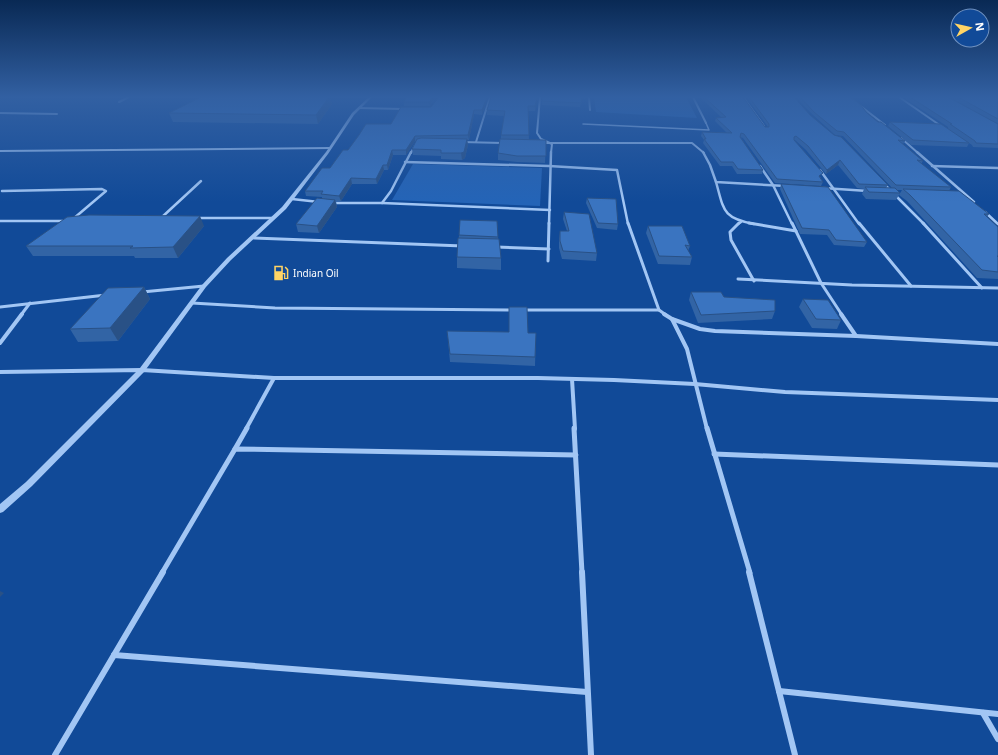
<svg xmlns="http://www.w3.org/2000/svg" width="998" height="755" font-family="'Noto Sans',sans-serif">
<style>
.green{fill:#2464b7}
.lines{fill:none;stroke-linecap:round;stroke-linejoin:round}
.service{stroke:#a2c6f4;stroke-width:1.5}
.minor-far5{stroke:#a2c6f4;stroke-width:2}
.minor-far4{stroke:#a2c6f4;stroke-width:2.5}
.minor-far3{stroke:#a2c6f4;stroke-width:3}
.minor-far2{stroke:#a2c6f4;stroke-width:4}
.minor-far1{stroke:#a2c6f4;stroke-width:5}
.minor{stroke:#a2c6f4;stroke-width:6}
.tertiary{fill:#a2c6f4;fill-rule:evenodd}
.wall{fill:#3264a5}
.shaded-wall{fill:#295186}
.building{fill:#3a74c0;stroke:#295186}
.labels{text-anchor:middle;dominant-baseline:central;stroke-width:4;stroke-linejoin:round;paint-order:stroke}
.far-poi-label{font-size:10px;fill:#fff;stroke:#114a98;text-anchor:start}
</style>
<rect width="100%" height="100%" fill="#114a98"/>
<g class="green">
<path d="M594,97H686L697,118L596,112Z"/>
<path d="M413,164L542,168L540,206L392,200Z"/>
</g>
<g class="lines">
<path class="service" d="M583,124L709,130L706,123"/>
<g class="minor-far5">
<path d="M540,97L537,133L541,139L552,144L551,153"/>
<path d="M589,97L590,110"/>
<path d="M693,97L706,123"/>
<path d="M743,97L764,126"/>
<path d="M849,97L885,125"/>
<path d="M899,97L941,126"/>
<path d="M119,102L129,97"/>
<path d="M359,108L404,109"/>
<path d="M0,113L57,114"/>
<path d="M901,138L918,153"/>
<path d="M462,142L503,143"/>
<path d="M476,142L490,97"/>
<path d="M542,143H692L704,153"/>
<path d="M0,151L330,148"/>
<path d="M411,153L415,145"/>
</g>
<g class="minor-far4">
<path d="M703,152L710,165L716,182L786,186"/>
<path d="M917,152L974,202"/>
<path d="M405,162L549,166L617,170L628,224"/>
<path d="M760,166L773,185L792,224"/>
<path d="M932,166L998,168"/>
<path d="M820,170L859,224"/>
<path d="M716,182C724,210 722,218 754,224"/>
<path d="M884,184L924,224"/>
<path d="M823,188L868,191"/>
<path d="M2,191L102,189L106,191L73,219"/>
<path d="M292,199L319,202"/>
<path d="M332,203H382L391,191L411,152"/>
<path d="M382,203L550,210"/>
<path d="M985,212L998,224"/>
<path d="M161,218L201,181"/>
<path d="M196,218H273"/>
<path d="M0,221H65"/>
<path d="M549,224L551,152"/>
<path d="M738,224L741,222"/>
</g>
<g class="minor-far3">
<path d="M628,223L659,310L666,315"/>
<path d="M739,223L730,232L731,240L754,281"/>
<path d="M749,223L796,231"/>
<path d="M792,223L821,283L842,315"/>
<path d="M859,223L911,286"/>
<path d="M923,223L982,288"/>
<path d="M254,238L463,246"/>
<path d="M496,247L549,249"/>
<path d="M548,261L549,223"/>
<path d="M738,279L852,285L998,288"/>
<path d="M142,292L204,286"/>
<path d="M192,303L275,308L513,310"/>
<path d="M0,307L106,295"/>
<path d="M522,310H659"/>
<path d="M21,315L30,303"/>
</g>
<g class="minor-far2">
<path d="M664,314L672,319L687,349L707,429"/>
<path d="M841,314L856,336"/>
<path d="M672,319L700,329L715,331L856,336L998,344"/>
<path d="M0,343L22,314"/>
<path d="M0,372L142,370L274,378H538L614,380L695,384L785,392L998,400"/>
<path d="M572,379L575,429"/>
<path d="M246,429L274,378"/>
</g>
<g class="minor-far1">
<path d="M574,428L582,573"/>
<path d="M707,428L750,573"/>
<path d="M235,449L247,428"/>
<path d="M714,454L998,465"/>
<path d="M162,573L235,449L576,455"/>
</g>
<g class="minor">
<path d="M582,572L591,755"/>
<path d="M749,572L795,755"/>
<path d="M114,655L587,692"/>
<path d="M779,691L998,714"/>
<path d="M983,713L998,739"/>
<path d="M55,755L163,572"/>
</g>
<path class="tertiary" d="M369,97H372L354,115L328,154L286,209L231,260L206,287L144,372L32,486L3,512L0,513V504L26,482L140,368L202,285L227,258L282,207L326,152L352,113Z"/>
</g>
<g class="wall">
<path d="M201,97H330L332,104L318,124L173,122L169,113Z"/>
<path d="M407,97H436L430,106H404V102Z"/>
<path d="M488,97L482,115L474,114L469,140H467L468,145L465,158L462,160L441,159V156L413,155L412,149L416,141H415L406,155H393L388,170H384L377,184H352L341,201H336L337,207L319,233L298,232L296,224L322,198V197L306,196L305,191L330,168L348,150L391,124L431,107Z"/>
<path d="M538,97L535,111H528L529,140H546L545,163L517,162L498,160V153L501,139V135L505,116L487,115V110Z"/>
<path d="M542,97H585V99H582L580,107L542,105Z"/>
<path d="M700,97H743L765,127H768L746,97H794L810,115L888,185L886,188H892L843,136L835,135L813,115L795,97H850L867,113L905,141L903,144L923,161L921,164L951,187L949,191L989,214L987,217L998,227V279L977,278L907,201L899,195L902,190H896L900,193L896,200L866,199L862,194L864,189L857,188L838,165L826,174L806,150L795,140H794L821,178H820L823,182L821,186L775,183L743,138L740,137L763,170L762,174H737L732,166H720L703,143L704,140L701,136L702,132L727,133L715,121L716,118H722Z"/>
<path d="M903,97H948L998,124V148L973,147L972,145L969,143L967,147L911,145L888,126L890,122L948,128V127Z"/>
<path d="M949,97H998V124Z"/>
<path d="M781,184L867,242L864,247L834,245L827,235L800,234L780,189Z"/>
<path d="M587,198L618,224L617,230L597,228L586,203Z"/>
<path d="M564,212L597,253L596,261L562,259L559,248V238L560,231H567L563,219Z"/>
<path d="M204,226L178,258H135L134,256H33L26,246Z"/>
<path d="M648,226L690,246L688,251L692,257L690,265L658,264L646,233Z"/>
<path d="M459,235L498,237L501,258V270L457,268V257Z"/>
<path d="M144,287L150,299L118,341L78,342L70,329Z"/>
<path d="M691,292L724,297L775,311L772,319L698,323L689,300Z"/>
<path d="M803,299L841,320L837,329L812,328L799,307Z"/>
<path d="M528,333H536L535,366L450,362L448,340Z"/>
</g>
<g class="shaded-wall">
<path d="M329,97H330L332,104L318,124L316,115Z"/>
<path d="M433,97H436L430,106L429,102Z"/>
<path d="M487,97H488L482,115V110Z"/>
<path d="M537,97H538L535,111V106Z"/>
<path d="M474,110V114L469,140L468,135Z"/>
<path d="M415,136V141L406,155V150Z"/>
<path d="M467,139L468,145L465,158L462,160L461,153Z"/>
<path d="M392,150L393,155L388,170L387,165Z"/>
<path d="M840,160L838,165L826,174L827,170Z"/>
<path d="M383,165L384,170L377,184L376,179Z"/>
<path d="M351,178L352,184L341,201L339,196Z"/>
<path d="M335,200L337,207L319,233L317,226Z"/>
<path d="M200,216L204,226L178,258L173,247Z"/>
<path d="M144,287L150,299L118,341L110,328Z"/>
<path d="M0,591L4,593L0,597Z"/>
</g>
<g class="building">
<path d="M201,97H329L316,115L169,113Z"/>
<path d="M407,97H433L429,102H404Z"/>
<path d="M439,97H487L482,110H474L468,135L415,136L406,150H392L387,165H383L376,179L351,178L339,196L321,194L323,191H305L322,168H330L343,150H348L359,135L366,124H391L401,107H431Z"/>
<path d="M491,97H537L535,106H528L529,135H501L505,111L487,110Z"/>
<path d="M542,97H582L581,103L542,101Z"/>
<path d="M704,97H743L765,127H769V124L749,97H794L810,115L834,135L841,137L888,185L859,184L840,160L827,170L808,146L796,136L794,137V140L823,173L819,176L823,182L777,179L744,134L741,133L740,137L763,170L738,169L733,162H721L704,139H706L702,132L732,133L716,118L726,117Z"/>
<path d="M800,97H850L860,104L867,113L878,122H881L905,141L898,140L923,161L917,160L951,187L896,185L844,132L837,131L814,112Z"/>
<path d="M910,97H948L998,124V144L976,143L975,141L950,124H952Z"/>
<path d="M958,97H998V119Z"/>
<path d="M890,122L941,124L969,143L913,140Z"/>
<path d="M421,138L467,139L464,152L461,153H441V150L412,149L417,139Z"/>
<path d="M500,139L546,140V156H517L498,153Z"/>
<path d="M781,184L828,187L867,242L836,240L829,230L802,228Z"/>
<path d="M865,187L895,188L900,193L869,192Z"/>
<path d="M903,189L959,191L989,214H984L998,227V256H997L998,257V272L982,270L910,195Z"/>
<path d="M317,198L335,200L317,226L296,224Z"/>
<path d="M587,198L616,199L618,224L598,223Z"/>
<path d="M564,212L589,214L597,253L563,251L560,241V231H569Z"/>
<path d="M89,215L200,216L173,247L130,248L133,246H26L67,217Z"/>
<path d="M460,220L497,221L498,237L459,235Z"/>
<path d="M648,226H682L690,246L685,245L692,257L659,256Z"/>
<path d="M458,238L499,239L501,258L457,257Z"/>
<path d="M144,287L110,328L70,329L108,288Z"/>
<path d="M691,292H721L724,297L775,300V311L701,315Z"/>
<path d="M803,299L828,300L841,320L816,319Z"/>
<path d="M509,307H527L528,333H536L535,357L450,354L447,331L509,332Z"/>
</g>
<linearGradient id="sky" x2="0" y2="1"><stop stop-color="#092954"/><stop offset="0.48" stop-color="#3260a2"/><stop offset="1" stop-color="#3260a2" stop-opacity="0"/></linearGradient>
<rect width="998" height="202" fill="url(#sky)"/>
<defs>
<symbol id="fuel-bare" viewBox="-9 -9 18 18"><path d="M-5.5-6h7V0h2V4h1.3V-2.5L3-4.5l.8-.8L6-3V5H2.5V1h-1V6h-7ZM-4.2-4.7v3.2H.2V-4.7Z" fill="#ffd465" stroke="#114a98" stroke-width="2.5" paint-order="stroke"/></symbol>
</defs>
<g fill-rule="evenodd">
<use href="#fuel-bare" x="270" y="262" width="22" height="22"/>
</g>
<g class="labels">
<g class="far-poi-label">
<text x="293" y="273">Indian Oil</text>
</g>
</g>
<g transform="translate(970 28) rotate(82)"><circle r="19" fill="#114a98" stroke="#7092c1"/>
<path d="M0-3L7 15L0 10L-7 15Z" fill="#ffd465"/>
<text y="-6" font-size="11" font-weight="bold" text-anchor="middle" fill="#ffffff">N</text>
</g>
</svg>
